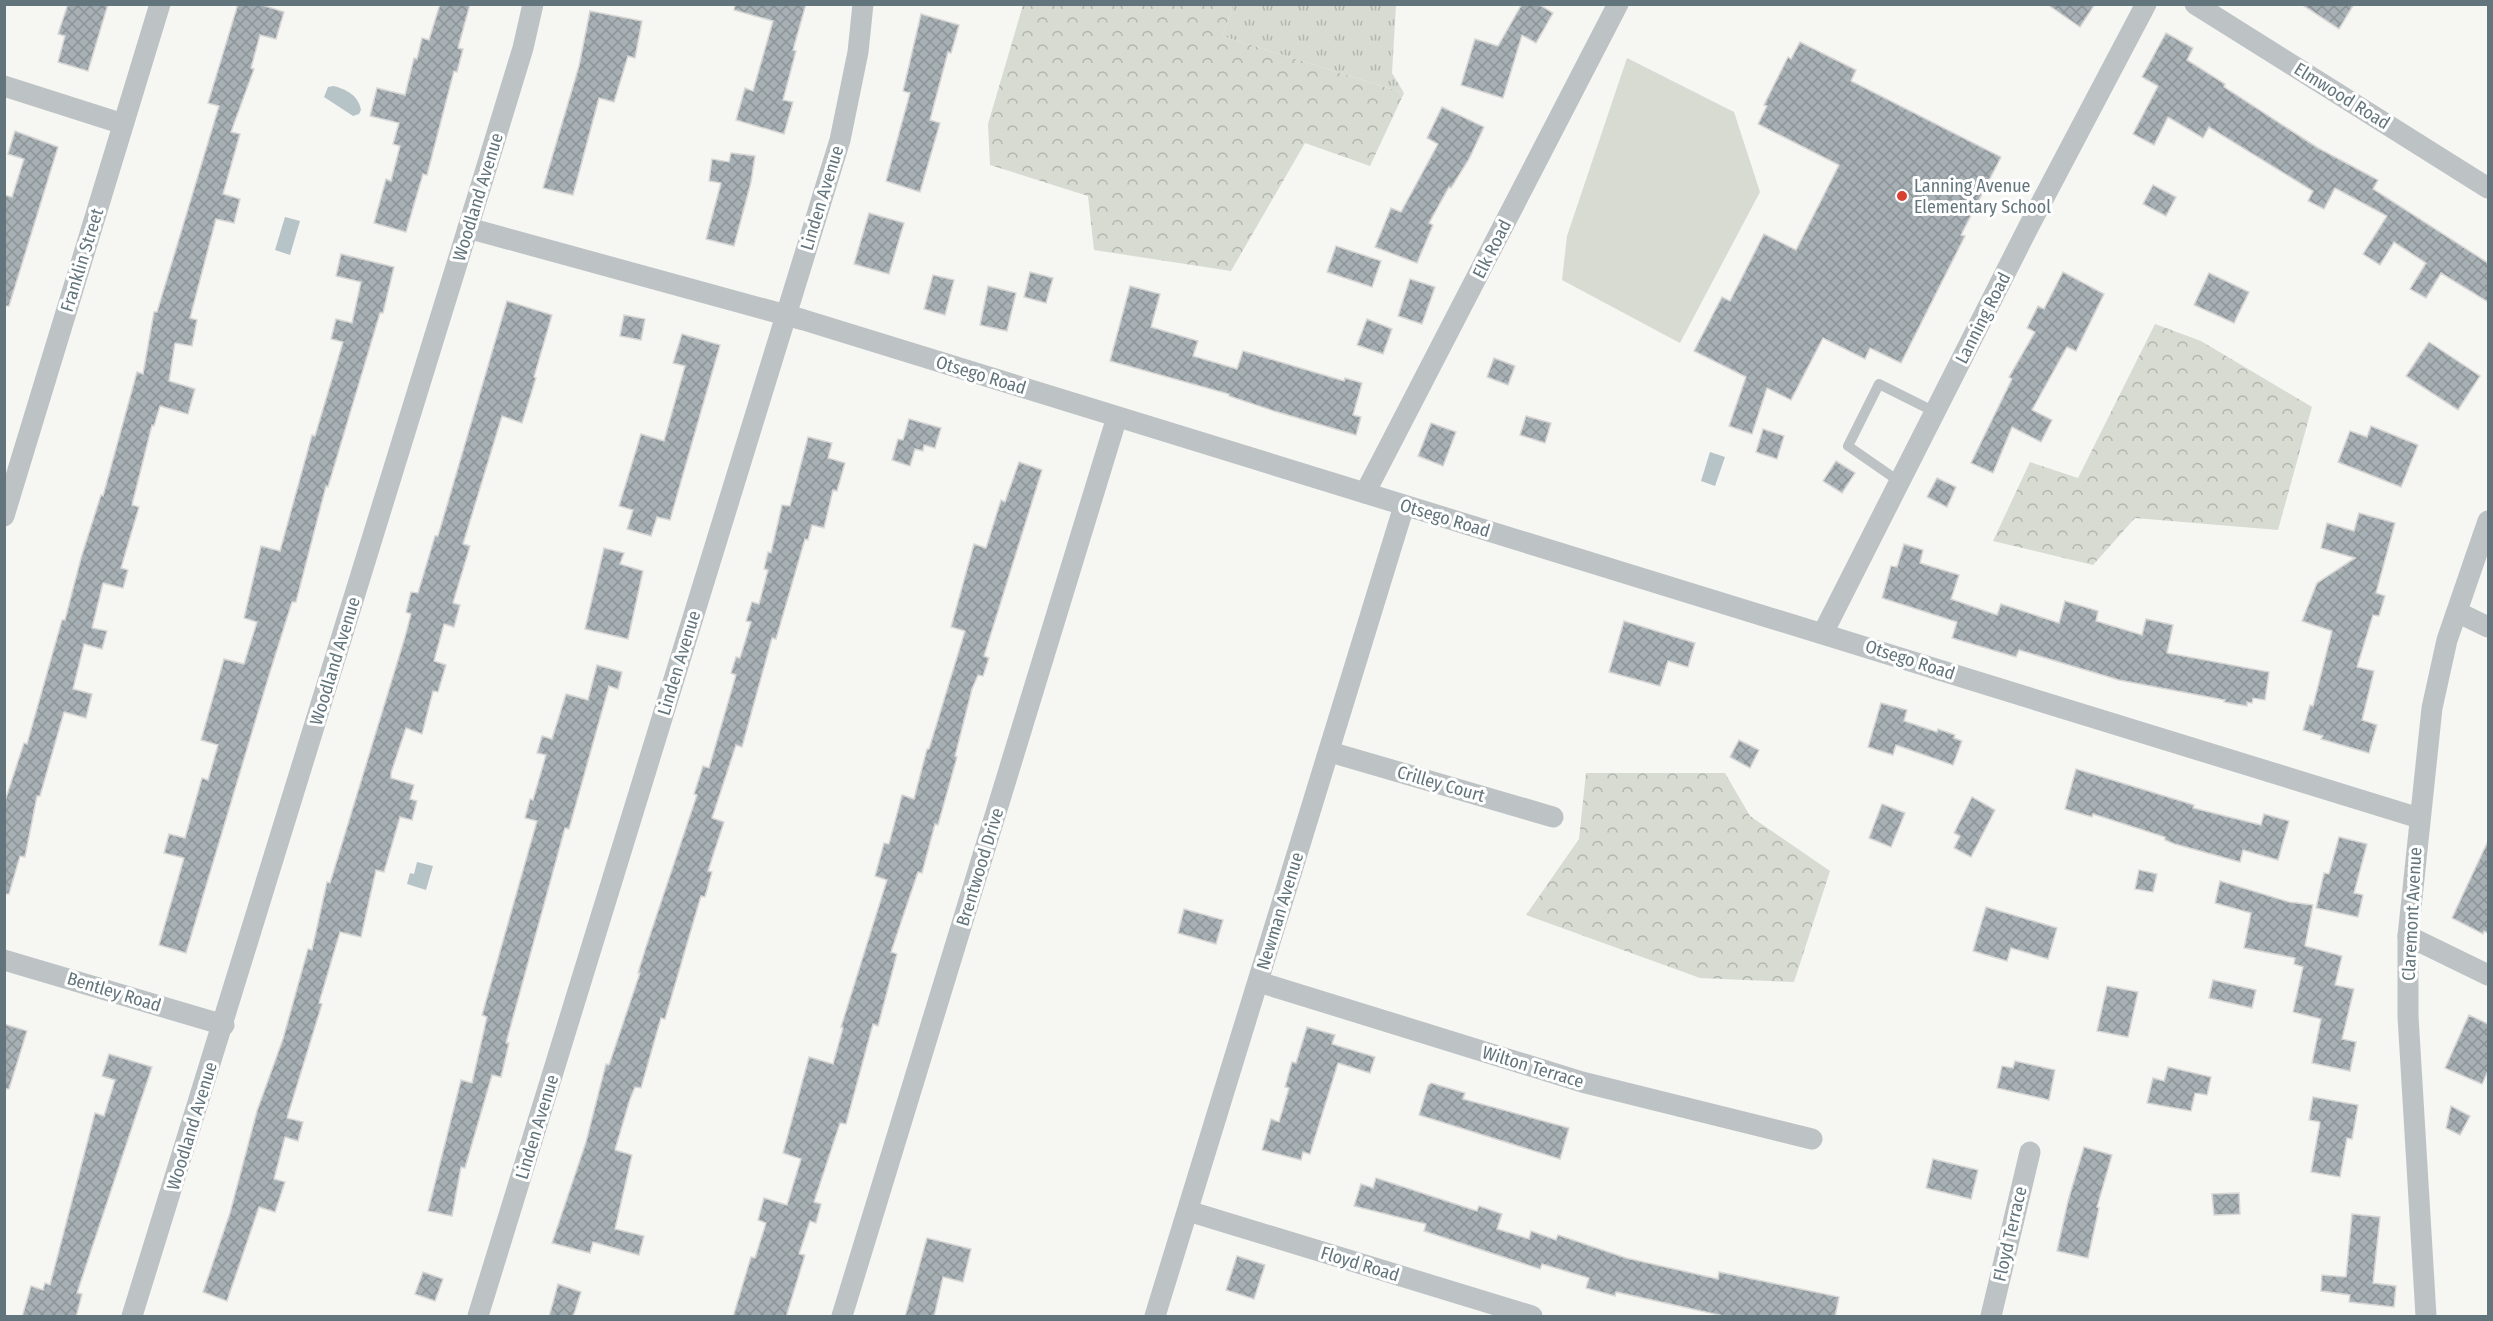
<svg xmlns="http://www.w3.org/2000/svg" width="2493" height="1321" font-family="'Fira Sans Condensed',sans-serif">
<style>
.grass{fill:url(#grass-tufts)}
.forest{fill:url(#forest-crowns)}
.pitch{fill:#d7dbd2}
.water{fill:#b7c4c7}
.building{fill:url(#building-cross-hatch);stroke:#d8d7d6;stroke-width:1.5}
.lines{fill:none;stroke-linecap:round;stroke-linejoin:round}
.service{stroke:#bdc3c5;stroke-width:10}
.minor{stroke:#bdc3c5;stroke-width:21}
.poi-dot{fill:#d84031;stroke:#fff;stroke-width:2}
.labels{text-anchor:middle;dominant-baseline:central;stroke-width:6;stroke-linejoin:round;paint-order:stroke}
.street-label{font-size:18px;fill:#63757c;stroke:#fff}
.poi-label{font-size:18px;fill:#63757c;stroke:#fff;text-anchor:start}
</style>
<defs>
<pattern id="grass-tufts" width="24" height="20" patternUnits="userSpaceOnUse" patternTransform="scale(1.5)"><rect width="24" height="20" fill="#d7dbd2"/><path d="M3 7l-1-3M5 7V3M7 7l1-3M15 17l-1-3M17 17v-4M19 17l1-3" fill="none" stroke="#b2b6af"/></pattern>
<pattern id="forest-crowns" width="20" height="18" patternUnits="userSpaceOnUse" patternTransform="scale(1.5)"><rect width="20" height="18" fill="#d7dbd2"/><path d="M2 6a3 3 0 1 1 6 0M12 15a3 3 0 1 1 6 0" fill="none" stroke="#b2b6af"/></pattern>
<pattern id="building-cross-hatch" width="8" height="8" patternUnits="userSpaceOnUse" patternTransform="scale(1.5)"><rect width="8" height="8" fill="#a7b0b4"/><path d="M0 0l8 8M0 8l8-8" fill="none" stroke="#8c9497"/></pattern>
</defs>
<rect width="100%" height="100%" fill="#f6f6f3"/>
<path class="grass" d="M1234,5H1396L1392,73L1404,93L1222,36Z"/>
<g class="forest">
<path d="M1023,5H1234L1222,36L1404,93L1370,166L1305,143L1231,271L1094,250L1088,196L990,165L988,124Z"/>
<path d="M2155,324L2201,341L2312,407L2278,530L2135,518L2093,565L1993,541L2030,462L2078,478Z"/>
<path d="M1586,773H1725L1750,816L1830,871L1794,982L1700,978L1526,915L1579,839Z"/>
</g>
<path class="pitch" d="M1627,58L1734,112L1760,192L1680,343L1562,280L1567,236Z"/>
<g class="water">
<path d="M334,86C347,90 358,95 361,110L359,114L353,116L324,97L328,87Z"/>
<path d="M285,217L300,221L290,255L275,250Z"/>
<path d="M1710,452L1725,457L1715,486L1701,481Z"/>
<path d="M417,862L433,866L426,890L407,884L410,873L414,874Z"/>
</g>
<g class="building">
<path d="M68,4H108L88,71L58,62L65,36L58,34Z"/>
<path d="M238,4H259L284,12L276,39L260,35L251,68L254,69L231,132L240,134L223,194L240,199L234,223L216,219L190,318L197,320L192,346L175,343L169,381L195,389L188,414L160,406L154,426L152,425L132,505L139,507L121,568L128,570L123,588L103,583L92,628L107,631L102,649L84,644L73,689L92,694L86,718L64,712L40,796H37L25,857L20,856L9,894H4V804L24,743L27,744L62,620H65L81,558L101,495L103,496L137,372L143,374L154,312H157L219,106L208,103Z"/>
<path d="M440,4H470L458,48L463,49L457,72L454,71L427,175L423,174L406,232L374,223L386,179L391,181L400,146L393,144L399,123L370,116L377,88L405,95L414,58L417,59L422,38L429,40Z"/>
<path d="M735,4H806L793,50L796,51L783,100L793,102L784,134L736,120L745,88L753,91L773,21L734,10Z"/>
<path d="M1522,4H1538L1553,13L1536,43L1522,35L1503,98L1461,85L1475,39L1498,46Z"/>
<path d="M2047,4H2095L2080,27Z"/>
<path d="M2301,4H2354L2339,29Z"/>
<path d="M590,11L642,21L635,58L628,56L614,102L599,98L573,195L543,188L579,66Z"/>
<path d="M921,14L959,25L951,53L948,52L930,120L940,123L920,192L886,181L910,93L903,91Z"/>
<path d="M2166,33L2193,48L2187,60L2225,84L2224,87L2318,148L2378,180L2373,189L2488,263V302L2441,273L2426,298L2410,289L2426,263L2394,242L2380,265L2363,254L2387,216L2335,188L2324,209L2308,201L2313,191L2209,127L2203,138L2168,117L2154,145L2133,134L2158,86L2142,77Z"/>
<path d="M1800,42L1856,70L1851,81L2001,157L1961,235L1965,236L1901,363L1870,348L1865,359L1823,338L1791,400L1767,388L1752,434L1729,426L1746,377L1694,351L1722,297L1730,301L1764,234L1796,250L1839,165L1758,124L1767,106L1764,105L1788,57L1791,59Z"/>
<path d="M1442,107L1484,127L1469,159L1451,188L1449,187L1429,223L1433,225L1417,263L1375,247L1391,208L1401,212L1438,144L1427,138Z"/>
<path d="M15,131L58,147L9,306H4V195L12,197L24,159L8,154Z"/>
<path d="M731,153L755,156L751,182L734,246L706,239L721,183L709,181L712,159L729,162Z"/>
<path d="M2153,185L2176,197L2166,216L2143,204Z"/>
<path d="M869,213L904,223L889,274L854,264Z"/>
<path d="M1336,246L1381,261L1372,287L1327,272Z"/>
<path d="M341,254L394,267L383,313H380L328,487L326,486L296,602H292L270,672L186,953L159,945L184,858L164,853L169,834L185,838L202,778L208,780L218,745L201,740L224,659L244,664L257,622L244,618L261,546L280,551L312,435L315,436L343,342L331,339L336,319L352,323L361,282L336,276Z"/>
<path d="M1030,272L1053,278L1046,303L1024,297Z"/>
<path d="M2063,272L2104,294L2076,351L2067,347L2032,410L2052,420L2041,442L2012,427L1993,473L1971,463L2012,379L2009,377L2035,332L2027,328L2038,306L2044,309Z"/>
<path d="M2209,273L2249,292L2234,323L2194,305Z"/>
<path d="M933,275L954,280L945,315L924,309Z"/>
<path d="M1410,279L1435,287L1422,324L1398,316Z"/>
<path d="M988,286L1016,293L1007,331L980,325Z"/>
<path d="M1130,286L1160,294L1151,327L1198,341L1193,356L1237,369L1243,351L1344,381L1345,378L1362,383L1353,415L1361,417L1356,435L1274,411L1229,396V394L1110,361Z"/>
<path d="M507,301L552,315L534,377L536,378L522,423L502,416L463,544L470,546L453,603L460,605L454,627L444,624L434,661L446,665L438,692L433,691L422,734L406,728L391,773V778L414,785L410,799L417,801L412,820L400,817L384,872L376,870L361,937L340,932L319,1003L322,1004L287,1118L303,1122L298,1141L285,1137L274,1179L285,1182L275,1212L259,1207L227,1301L203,1292L230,1213L257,1111L283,1039L308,949L312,950L327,882L330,883L405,637L411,614L406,612L411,592L418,593L435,536H438Z"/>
<path d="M624,315L645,319L641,340L620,336Z"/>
<path d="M1367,319L1392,329L1383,354L1357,345Z"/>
<path d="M682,334L720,345L670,520L657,517L651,536L627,529L633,510L619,506L641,434L664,441L685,366L673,363Z"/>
<path d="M2429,342L2480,376L2458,410L2406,376Z"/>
<path d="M1494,358L1515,366L1508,385L1487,377Z"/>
<path d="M1526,416L1551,423L1545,443L1520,435Z"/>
<path d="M909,419L941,428L935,448L924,445L923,451L915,449L910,466L892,460L898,439L903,440Z"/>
<path d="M1431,423L1456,432L1443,466L1418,456Z"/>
<path d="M2371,426L2418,445L2401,487L2338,462L2350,431L2367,437Z"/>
<path d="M1763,429L1784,436L1777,459L1756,452Z"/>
<path d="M808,437L832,443L828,458L845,463L837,491L833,490L824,528L812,525L808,540L805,539L776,639L772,638L742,747L736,745L712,818L724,822L708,871L712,872L705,897L701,896L665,1019L661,1018L641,1088L635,1087L630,1099L615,1150L632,1155L615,1229L644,1236L639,1255L593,1242L590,1253L552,1243L586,1142L606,1064L609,1065L640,973H638L646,947L697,795L694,794L703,766L709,768L736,675L731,673L736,657L740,658L751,622L746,621L752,602L759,604L768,570L764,569L768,552L771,553L782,505L790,506Z"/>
<path d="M1836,461L1855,473L1842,493L1823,481Z"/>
<path d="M1019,462L1042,470L984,656L989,658L983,676L978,675L972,689L955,756L957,757L938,825L935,824L922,873L918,872L891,952L897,954L878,1026L873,1024L846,1124L840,1123L814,1202L821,1204L816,1223L810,1221L799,1254L805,1255L786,1317H733L751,1257L755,1258L766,1223L758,1220L764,1198L787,1205L801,1159L783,1153L809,1057L833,1064L843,1028L841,1027L887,880L875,876L884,843L889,844L902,795L914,799L927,749H929L965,631L951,627L974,544L986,548L1001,500L1005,502Z"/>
<path d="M1937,478L1956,487L1947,507L1927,497Z"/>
<path d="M2359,513L2395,523L2376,593L2385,596L2379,616L2373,615L2357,667L2374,671L2362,720L2377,725L2369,753L2321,739L2323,736L2303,730L2310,705L2313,706L2332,631L2302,621L2317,583L2355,558L2321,548L2327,523L2354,531Z"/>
<path d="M1904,544L1923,550L1920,563L1959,575L1951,599L1997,615L2001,604L2059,623L2065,601L2098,611L2096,621L2142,635L2146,619L2173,625L2167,653L2269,672L2265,700L2253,698L2252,703L2247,702V706L2224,702L2225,700L2119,680L2019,650L2016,657L1952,638L1957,622L1882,598L1891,566L1897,567Z"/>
<path d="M604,548L624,553L620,564L643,571L628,639L585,629Z"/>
<path d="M1624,621L1695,643L1688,667L1668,661L1660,686L1609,672Z"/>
<path d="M597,665L622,672L618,689L609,686L569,829L565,828L506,1043H509L501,1077L492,1075L465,1168L461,1167L452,1216L428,1211L461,1080L472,1083L487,1017L482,1015L537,821L525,818L530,799L533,800L546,755L537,753L542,736L552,739L566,694L588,700Z"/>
<path d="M1881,703L1907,710L1904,721L1937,732L1938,729L1955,735L1954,738L1962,741L1953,765L1896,745L1893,755L1868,747Z"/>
<path d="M1739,740L1759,750L1750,768L1730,757Z"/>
<path d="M2076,769L2194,805L2193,808L2261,825L2264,814L2289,821L2278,860L2243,850L2240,862L2175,844L2165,840V837L2093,814L2092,817L2065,809Z"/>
<path d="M1972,797L1995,810L1971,857L1954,848L1960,836L1954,833Z"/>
<path d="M1882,804L1905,813L1891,847L1869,838Z"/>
<path d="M2339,837L2367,844L2354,893L2363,895L2358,917L2316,908L2324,873L2329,874Z"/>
<path d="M2488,841V933L2484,931L2483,934L2452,918Z"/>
<path d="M2139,870L2157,874L2153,892L2135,889Z"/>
<path d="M2220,881L2289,902L2313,905L2305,946L2342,956L2335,985L2354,989L2342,1039L2356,1042L2350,1071L2312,1063L2321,1019L2293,1012L2303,967L2294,964L2295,958L2244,948L2251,913L2215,903Z"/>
<path d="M1986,907L2057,928L2048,959L2011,948L2007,961L1973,951Z"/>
<path d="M1184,909L1223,920L1216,944L1178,933Z"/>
<path d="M2213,980L2256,990L2252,1008L2209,998Z"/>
<path d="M2107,986L2138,992L2128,1037L2097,1031Z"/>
<path d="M2469,1015L2488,1024V1071L2482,1084L2445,1068Z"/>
<path d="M4,1024L27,1031L9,1089H4Z"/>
<path d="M1307,1027L1335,1035L1332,1044L1375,1057L1370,1073L1338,1063L1310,1154L1303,1152L1301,1160L1262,1150L1271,1119L1279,1122L1289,1088L1285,1087L1292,1062L1296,1063Z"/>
<path d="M109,1054L152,1067L77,1293L82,1294L76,1317H22L31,1286L43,1290L45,1283L50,1285L95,1113L104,1116L115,1080L102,1076Z"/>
<path d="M2015,1061L2055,1070L2049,1100L1997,1088L2002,1066L2013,1068Z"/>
<path d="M2168,1067L2211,1077L2207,1095L2195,1093L2191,1111L2147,1103L2153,1078L2164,1081Z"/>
<path d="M1431,1083L1465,1093L1463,1099L1569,1128L1560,1159L1419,1115L1428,1086Z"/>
<path d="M2313,1097L2358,1105L2352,1139L2347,1138L2340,1177L2311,1172L2320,1122L2309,1120Z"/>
<path d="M2451,1106L2470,1116L2460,1135L2446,1128Z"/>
<path d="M2084,1147L2112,1155L2097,1207L2099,1208L2088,1258L2057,1251L2068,1201Z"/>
<path d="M1933,1159L1978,1170L1971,1199L1926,1188Z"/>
<path d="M1376,1178L1477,1211L1479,1206L1502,1214L1497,1229L1529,1239L1531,1231L1556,1240L1558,1235L1626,1258L1718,1279L1719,1272L1839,1297L1835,1317H1728L1616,1292L1615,1296L1586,1288L1589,1278L1542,1264L1540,1269L1424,1231L1426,1224L1354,1206L1361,1184L1373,1188Z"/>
<path d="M2239,1193L2240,1214L2214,1215L2212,1194Z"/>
<path d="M2352,1214L2380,1217L2373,1283L2396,1286L2394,1307L2349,1302L2350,1295L2321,1291L2322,1275L2346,1277Z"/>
<path d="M927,1238L971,1249L963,1282L943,1277L934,1317H905Z"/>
<path d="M1237,1256L1265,1265L1254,1299L1226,1290Z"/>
<path d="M423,1272L443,1279L435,1301L415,1294Z"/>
<path d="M558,1284L581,1292L573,1317H549Z"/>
</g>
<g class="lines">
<path class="service" d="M1900,482L1848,446L1879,384L1935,412"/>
<g class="minor">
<path d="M2195,4L2488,188"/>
<path d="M4,86L123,124"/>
<path d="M468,228L804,320L2419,818"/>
<path d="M1365,493L1618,4"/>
<path d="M4,516L160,4"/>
<path d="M2457,612L2488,627"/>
<path d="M1823,633L2029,226L2146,4"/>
<path d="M1330,752L1553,817"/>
<path d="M2408,936L2488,975"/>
<path d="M4,960L224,1025"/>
<path d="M1259,982L1582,1082L1812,1139"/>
<path d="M1188,1211L1532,1316"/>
<path d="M132,1316L468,228L523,48L533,4"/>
<path d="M478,1316L840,140L858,52L863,4"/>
<path d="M842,1316L1117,417"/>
<path d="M1155,1316L1404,506"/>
<path d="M1991,1316L2030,1152"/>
<path d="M2426,1316L2408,1016V936L2432,708L2447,640L2488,521"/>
</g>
</g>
<circle class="poi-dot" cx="1902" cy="196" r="6"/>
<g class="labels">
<g class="street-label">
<text transform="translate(2342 96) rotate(32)">Elmwood Road</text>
<text transform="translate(478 197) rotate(-73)">Woodland Avenue</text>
<text transform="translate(822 198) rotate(-73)">Linden Avenue</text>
<text transform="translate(1492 249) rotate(-63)">Elk Road</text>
<text transform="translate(82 260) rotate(-73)">Franklin Street</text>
<text transform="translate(1983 318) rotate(-63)">Lanning Road</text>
<text transform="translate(981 375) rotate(17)">Otsego Road</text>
<text transform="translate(1445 518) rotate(17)">Otsego Road</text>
<text transform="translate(1910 660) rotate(18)">Otsego Road</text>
<text transform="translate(335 661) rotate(-73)">Woodland Avenue</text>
<text transform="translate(679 663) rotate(-73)">Linden Avenue</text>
<text transform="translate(1441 784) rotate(16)">Crilley Court</text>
<text transform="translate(980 867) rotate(-73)">Brentwood Drive</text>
<text transform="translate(1280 911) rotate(-73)">Newman Avenue</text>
<text transform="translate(2412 914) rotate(-87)">Claremont Avenue</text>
<text transform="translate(114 992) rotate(17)">Bentley Road</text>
<text transform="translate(1533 1067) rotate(17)">Wilton Terrace</text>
<text transform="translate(192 1126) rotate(-73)">Woodland Avenue</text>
<text transform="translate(537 1127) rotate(-73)">Linden Avenue</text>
<text transform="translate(2010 1234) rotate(-77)">Floyd Terrace</text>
<text transform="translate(1360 1264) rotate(17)">Floyd Road</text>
</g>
<g class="poi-label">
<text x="1914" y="186">Lanning Avenue<tspan x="1914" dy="21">Elementary School</tspan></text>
</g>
</g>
<rect width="2493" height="1321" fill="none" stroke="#63757c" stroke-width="12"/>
</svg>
